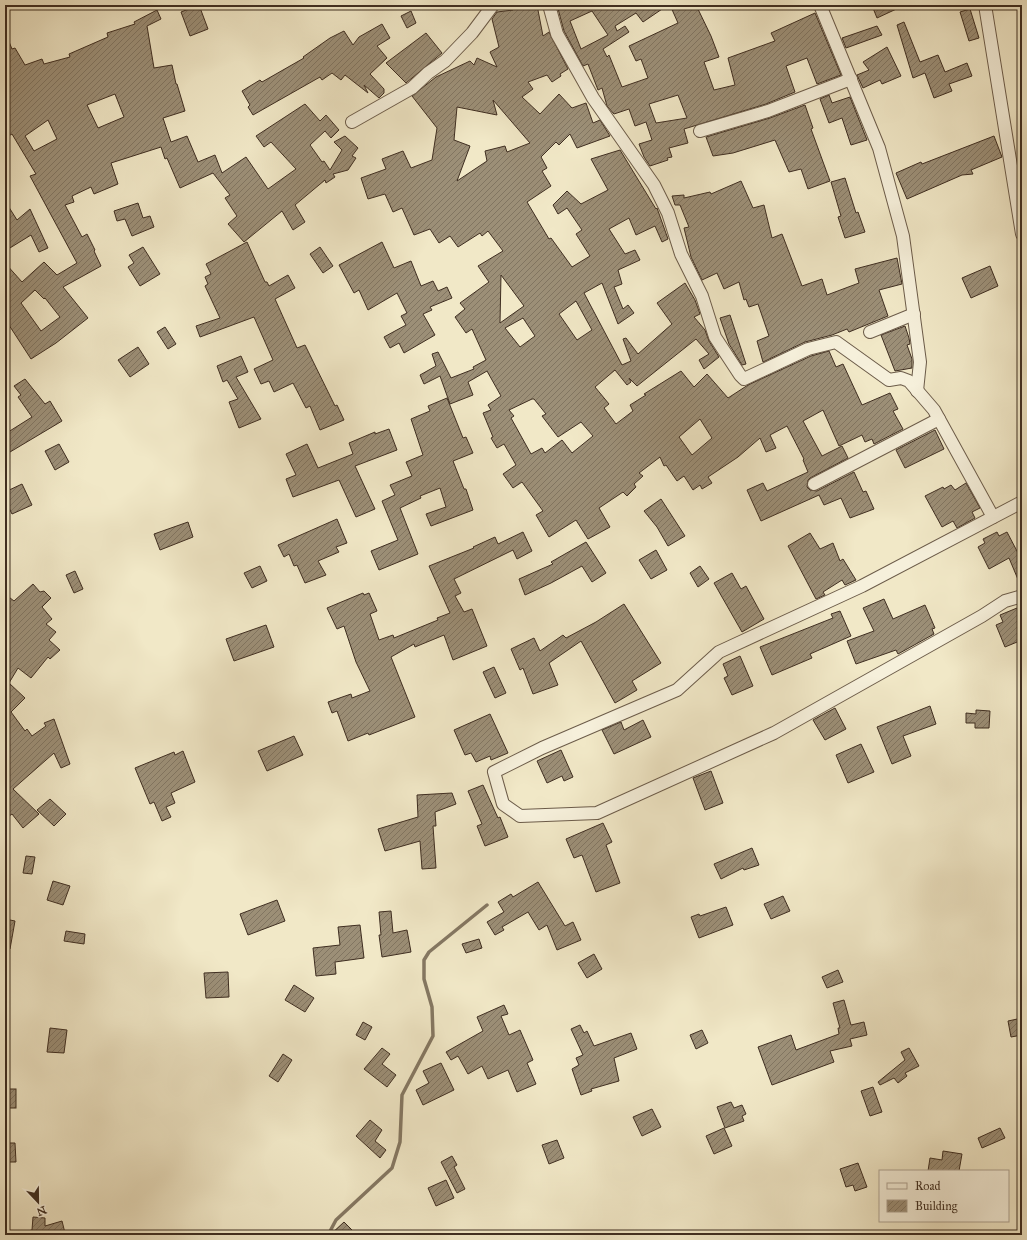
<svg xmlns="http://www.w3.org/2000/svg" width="1027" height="1240" font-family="'IM FELL Great Primer',serif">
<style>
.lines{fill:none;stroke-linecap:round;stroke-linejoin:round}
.stream{stroke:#857863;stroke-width:3.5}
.building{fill:url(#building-hatch);stroke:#3f2e21;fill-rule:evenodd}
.street-casing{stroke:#6c5c4a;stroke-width:14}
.street{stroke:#f6f0db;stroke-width:12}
</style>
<defs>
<pattern id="building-hatch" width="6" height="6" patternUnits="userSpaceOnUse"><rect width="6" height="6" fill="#9c8f77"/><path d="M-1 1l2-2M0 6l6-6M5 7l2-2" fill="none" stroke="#817561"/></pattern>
</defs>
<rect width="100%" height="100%" fill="#f1e8c7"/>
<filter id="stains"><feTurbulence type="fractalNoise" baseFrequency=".005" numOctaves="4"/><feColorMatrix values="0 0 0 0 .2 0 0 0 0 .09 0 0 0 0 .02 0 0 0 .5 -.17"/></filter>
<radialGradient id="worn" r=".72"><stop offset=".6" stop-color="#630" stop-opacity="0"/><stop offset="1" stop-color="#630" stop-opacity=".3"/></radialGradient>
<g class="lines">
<path class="stream" d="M328,1235L336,1220L392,1168L400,1142L402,1095L433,1036L432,1007L424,979V960L429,952L487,905"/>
</g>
<g class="building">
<path d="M199,5L208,29L190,36L181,12Z"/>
<path d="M513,5H537L543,36L549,32L568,69L560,74L561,76L552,82L547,75L528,82L533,89L522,97L540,114L559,94L572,108L586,103L593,123L600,120L610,136L577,148L570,134L559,145L556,142L541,157L547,168L542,171L551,186L527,202L549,239L551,238L572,267L590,256L576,234L582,230L567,208L558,214L553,205L567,191L581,204L608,190L591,159L620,150L656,209L657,208L668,239L662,242L655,226L636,235L629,218L609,229L625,254L635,250L640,260L618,270L622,284L614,287L623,309L628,305L634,313L618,324L602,283L584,293L622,365L631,361L623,339L626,338L638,354L672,324L657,303L685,283L695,300L700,314L694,317L705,330L709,341L719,357L704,369L699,360L709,354L696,339L637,386L629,378L631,382L627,385L615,370L595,387L609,404L604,408L616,424L633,411L630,405L646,395L644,394L681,371L694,387L707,374L728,398L748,385L811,356L829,351L836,367L843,364L862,405L890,393L898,409L893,411L903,429L874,444L872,439L865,442L862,435L839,446L823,410L803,421L822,456L842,446L848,458L810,478L808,480L807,487L810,490L817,491L854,472L863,492L866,491L874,509L850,518L841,498L824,505L819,495L761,521L747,490L763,483L767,491L808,472L803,460L804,459L787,426L770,435L776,448L766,452L760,438L738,457L708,477L712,483L702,489L700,485L693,490L684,476L677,481L666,465L664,466L660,457L639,473L643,476L634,484L636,487L627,496L623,492L599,508L610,527L588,539L576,520L549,537L536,515L543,511L522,482L513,488L503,474L516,465L504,444L497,448L491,438L493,437L483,413L491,410L488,405L501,396L487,371L468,382L473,395L450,404L440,376L424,384L420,375L436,366L432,354L438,352L451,378L474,369L473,367L486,360L472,329L466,333L455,317L465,309L460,303L489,282L478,266L503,251L488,231L482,236L480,233L458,247L450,236L439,243L430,229L414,235L402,208L393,212L385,194L368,199L361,178L386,169L382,159L403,151L411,168L432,160L437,128L412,96L436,77L470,61L474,65L477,58L497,67L490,52L499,47L492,19L497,12L513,10ZM493,100L530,143L507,152L505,146L485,151L487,161L457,181L470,146L454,140L457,107L497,115ZM501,275L524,306L500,323ZM576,301L592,330L577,340L559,314ZM523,318L535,336L520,347L505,328ZM532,399H534L546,414L542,416L558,437L581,422L593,436L572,453L562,440L545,453L542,448L531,454L511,418L514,416L509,410ZM700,419L712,438L692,455L679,437Z"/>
<path d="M557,5H668L643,22L636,13L615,26L617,31L625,26L629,32L603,49L607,57L609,55L622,87L648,78L641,59L636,61L629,46L678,23L670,5H696L711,36L719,57L704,62L714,90L735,85L728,58L775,41L771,33L815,13L841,75L817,84L807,58L786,66L795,92L766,104L684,129L688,143L669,148L672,157L667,158L668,160L650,166L644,157L639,144L652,140L646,122L635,126L629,109L614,114L607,106L602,88L598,90L588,64L583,66L564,31ZM592,11L608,35L581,49L570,21ZM678,95L687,118L656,123L649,104Z"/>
<path d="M879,5H905L877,18L873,8Z"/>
<path d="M970,9L979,38L969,41L960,12Z"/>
<path d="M157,10L161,19L147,26L154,68L172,65L176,84H177L185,111L163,118L171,142L187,136L198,162L215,155L222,173L246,157L268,189L296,169L271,142L264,147L256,136L305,104L320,121L326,115L339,130L331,138L325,131L310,145L322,162L324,161L330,170L342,150L334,142L345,136L358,148L352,156L356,158L348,170L333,174L335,177L326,183L325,180L295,205L305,222L293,230L282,211L244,242L228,224L237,216L225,198L230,195L213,173L180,188L167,158L165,159L161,147L111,163L118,184L94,194L91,187L72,196L74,202L65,205L82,237L87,234L95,250L94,251L101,266L63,287L88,318L56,343L31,359L5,319V263L22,282L44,262L57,275L77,263L30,176L36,174L12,134L5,138V32L12,49L15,48L25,65L42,59L44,64L70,57L69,54L108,37L107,33L135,24L134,22ZM115,94L124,117L98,128L87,105ZM48,120L57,139L34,151L25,136ZM35,290L44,299L45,298L60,317L41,331L21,303Z"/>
<path d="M411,11L416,23L407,28L401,16Z"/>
<path d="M904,22L920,62L938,55L945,72L967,63L972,76L949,84L952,91L934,98L925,73L913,78L897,25Z"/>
<path d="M382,24L390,38L377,46L387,58L370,74L384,89V93L379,98L364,85L368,93L345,75L341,80L332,73L322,80L320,77L253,115L248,107L250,105L242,91L260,80L262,82L304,58L303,57L330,38L344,31L353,45L359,37Z"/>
<path d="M877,26L882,35L846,48L842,38Z"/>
<path d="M426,33L442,53L406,83L386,63Z"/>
<path d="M887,47L901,76L882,84L880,80L863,88L857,75L869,70L863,62Z"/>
<path d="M829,95L832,103L850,97L867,140L851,145L842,118L829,123L820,99Z"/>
<path d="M805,105L813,128L811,129L830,181L808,189L801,169L789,172L775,140L733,153L713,156L706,137L770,118Z"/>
<path d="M994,136L1002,157L971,170L973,174L962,175L907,199L896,173L921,162L922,164Z"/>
<path d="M845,178L856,213L858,212L865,232L845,238L838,217L841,216L831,182Z"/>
<path d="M741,181L753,208L764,205L772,238L782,234L802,286L822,279L827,295L859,283L855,269L897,258L902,284L879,290L888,316L849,332L847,329L832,335L805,342L763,362L757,341L769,336L758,304L749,307L746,299L744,300L739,282L724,289L717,273L702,280L691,257L684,228L689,227L680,205H675L672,196L684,195V198L710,192L711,194Z"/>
<path d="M5,201L17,220L30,209L48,248L39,252L31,235L5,251Z"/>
<path d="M138,203L143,218L150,216L154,227L132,236L125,219L117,221L114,211Z"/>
<path d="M247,242L265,282H267L269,286L288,275L295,288L275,299L297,348L305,345L335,406L337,405L344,420L320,430L310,406L306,408L293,383L274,392L269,381L261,384L254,369L273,360L254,317L200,337L196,326L220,318L205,286L208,284L205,277L211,274L206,264Z"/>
<path d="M382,242L394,268L411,261L421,286L433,281L438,291L447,287L452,298L430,307L432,310L423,314L435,335L404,353L399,343L390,348L384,337L406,325L401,316L407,313L397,293L368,310L359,290L354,293L339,265Z"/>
<path d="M143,247L160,274L140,286L128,267L134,263L129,255Z"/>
<path d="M320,247L333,266L323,273L310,254Z"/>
<path d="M990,266L998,286L971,298L962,278Z"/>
<path d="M730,315L746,364L742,365L729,344L720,318Z"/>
<path d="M905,326L909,338L910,344L907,345L912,359V368L895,371L881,335Z"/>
<path d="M165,327L176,344L168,349L157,332Z"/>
<path d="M138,347L149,364L130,377L118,360Z"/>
<path d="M241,356L248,372L236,377L261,419L239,428L229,402L238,399L227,380L223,382L217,366Z"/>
<path d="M25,379L45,404L50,401L62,421L5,455V434L32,417L18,397L21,395L14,386Z"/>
<path d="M447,398L463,438L466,437L473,453L453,461L464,489H466L473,510L431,526L426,514L446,507L440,488L420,496L421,498L400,508L418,554L379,570L371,551L398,540L382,501L395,495L390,485L412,476L406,462L423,455L411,419L430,411L428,406Z"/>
<path d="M389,429L397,450L355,466L375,509L356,517L339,480L293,497L286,479L296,475L286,454L307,444L318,468L353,454L349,443L375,432V434Z"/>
<path d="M935,430L944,449L905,468L896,450Z"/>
<path d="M59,444L69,462L55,470L45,451Z"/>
<path d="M966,483L980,508L972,512L975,518L957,528L953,521L942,527L925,496L943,487L944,489L951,485L955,490Z"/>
<path d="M22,484L32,505L12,514L6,502L8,500L5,492Z"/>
<path d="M661,499L685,536L668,546L657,527L644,511Z"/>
<path d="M337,519L347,543L336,547L339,552L318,561L326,575L305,583L297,565L294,566L289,554L284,557L278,545Z"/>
<path d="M188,522L193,537L160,550L154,534Z"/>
<path d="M523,532L532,551L517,559L513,550L454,579L461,593L455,596L464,612L472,609L487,646L453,660L444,635L415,647L414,644L391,657L415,717L369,735L368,733L348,741L337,711L332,713L328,702L351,694L352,698L370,691L356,662L344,626L337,629L327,608L363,593L364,595L369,593L377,611L370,614L379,640L393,635L394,638L438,620L437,618L450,613L429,566L474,548L473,547L495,537L498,544Z"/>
<path d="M997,532L999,536L1007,532L1018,553L1022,563V589L1009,558L989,569L978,547L985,543L983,539Z"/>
<path d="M810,533L820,549L833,543L840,561L843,559L856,580L845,585L842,580L823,592L825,595L816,599L788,546Z"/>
<path d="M586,542L606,573L592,582L582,566L551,583L525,595L519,579L553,564L551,562Z"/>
<path d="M656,550L667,570L651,579L639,560Z"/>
<path d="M260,566L267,581L252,588L244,573Z"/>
<path d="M700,566L709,579L698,587L690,573Z"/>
<path d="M75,571L83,589L74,593L66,575Z"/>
<path d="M732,573L741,589L746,586L764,619L742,632L714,583Z"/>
<path d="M33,584L40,592L44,591L51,598L42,607L52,619L46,624L56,632L49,640L60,650L50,659L48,657L31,678L18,668L9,683L25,698L11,712L25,731L27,729L32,736L46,726L44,723L54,719L70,764L61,768L54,753L13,789L39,814L23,828L12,814L5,819V594L14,601Z"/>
<path d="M884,599L893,619L925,605L935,628L932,629L934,634L898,654L896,650L856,664L847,641L874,631L863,608Z"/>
<path d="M624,604L661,663L632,681L637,690L615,703L581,641L549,663L558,685L533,694L523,668L520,670L511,649L534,638L540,651L563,635L566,638L596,622Z"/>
<path d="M1017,608L1020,613L1022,612V640L1005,647L996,625L1003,622L1000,615Z"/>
<path d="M840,611L851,636L810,654L812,658L772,675L760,647L833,618L831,614Z"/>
<path d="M266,625L274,647L234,661L226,639Z"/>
<path d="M740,656L753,686L732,695L724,678L728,676L723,664Z"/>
<path d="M494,667L506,693L495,698L483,672Z"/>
<path d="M930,706L936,724L903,736L911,756L892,764L877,727Z"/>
<path d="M835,708L846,729L825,740L813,720Z"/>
<path d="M976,710L990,711L989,728H975V723H966V713L976,714Z"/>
<path d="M490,714L508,753L491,760L490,756L476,762L471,753L465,755L454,730Z"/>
<path d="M643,720L651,737L614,754L602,730L621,722L624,730Z"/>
<path d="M294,736L303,755L267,771L258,751Z"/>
<path d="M861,744L874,772L848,783L836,755Z"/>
<path d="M561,750L573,777L564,781L562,776L547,783L537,761Z"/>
<path d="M183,751L195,782L171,793L175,803L166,807L171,817L162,821L154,802L150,804L135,768L174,752L175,755Z"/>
<path d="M711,771L723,803L705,810L693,778Z"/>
<path d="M483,785L498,818L500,817L508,837L485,846L477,826L482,824L468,791Z"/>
<path d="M452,793L456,804L435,812L436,826H433L436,868L422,869L420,841L385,851L378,829L418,817L417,795Z"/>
<path d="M50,799L66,814L54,826L37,810Z"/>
<path d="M603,823L612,842L606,845L620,883L596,892L582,855L574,858L566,839Z"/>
<path d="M752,848L759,865L744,870L743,868L721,879L714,864Z"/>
<path d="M26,856L35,857L32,874L23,873Z"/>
<path d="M53,881L70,886L63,905L47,900Z"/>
<path d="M538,882L565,926L573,922L581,940L557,950L547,925L539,930L528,912L502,927L504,930L495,935L487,922L504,912L498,902L511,894L513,897Z"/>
<path d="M783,896L790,911L771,919L764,904Z"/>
<path d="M277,900L285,921L248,935L240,914Z"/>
<path d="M726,907L733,925L699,938L691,917L699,914L700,916Z"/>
<path d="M391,911L393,933L407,930L411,952L382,957L379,935H381L379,912Z"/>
<path d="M5,919L15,921L10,949L5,948Z"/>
<path d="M360,925L364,958L335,962L336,974L316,976L313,948L340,945L338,927Z"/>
<path d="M66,931L85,934L84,944L64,941Z"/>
<path d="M479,939L482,948L466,953L462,944Z"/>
<path d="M594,954L602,969L587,978L578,963Z"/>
<path d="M838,970L843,982L827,988L822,977Z"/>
<path d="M228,972L229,997L206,998L204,973Z"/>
<path d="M294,985L314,998L305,1012L285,1000Z"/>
<path d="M844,1000L851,1025L864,1022L867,1035L850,1039L852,1046L830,1051L834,1062L772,1085L758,1047L791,1035L796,1050L839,1034L838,1028H840L833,1003Z"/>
<path d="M504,1005L508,1014L501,1016L509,1035L520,1030L533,1060L527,1063L536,1084L517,1092L508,1070L488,1079L482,1066L468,1074L458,1056L451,1060L446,1052L483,1031L477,1017Z"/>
<path d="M1022,1018V1035L1011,1037L1008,1021Z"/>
<path d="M363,1022L372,1027L365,1040L356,1035Z"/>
<path d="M580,1025L584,1033L587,1031L594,1046L631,1033L637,1049L614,1058L619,1081L591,1089L592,1091L581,1095L572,1069L579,1065L576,1058L583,1055L571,1029Z"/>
<path d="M50,1028L67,1030L64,1053L47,1052Z"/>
<path d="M702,1030L708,1043L696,1049L690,1035Z"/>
<path d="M382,1048L390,1054L382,1064L396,1075L387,1087L364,1069Z"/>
<path d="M909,1048L919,1066L905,1073L907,1076L898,1083L894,1078L880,1085L878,1082L905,1060L901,1052Z"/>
<path d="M283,1054L292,1060L278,1082L269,1076Z"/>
<path d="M441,1063L454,1090L423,1105L416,1090L429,1083L423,1071Z"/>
<path d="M873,1087L882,1112L870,1116L861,1091Z"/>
<rect x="5" y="1089" width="11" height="19"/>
<path d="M731,1102L734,1108L742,1105L746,1114L742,1116L744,1121L725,1128L717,1107Z"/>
<path d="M652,1109L661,1127L642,1136L633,1117Z"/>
<path d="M370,1120L382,1130L375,1141L386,1150L380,1158L356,1136Z"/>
<path d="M724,1128L732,1146L714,1154L706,1136Z"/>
<path d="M1000,1128L1005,1138L982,1148L978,1138Z"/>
<path d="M557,1140L564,1158L549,1164L542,1145Z"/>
<path d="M5,1143H15L16,1162H5Z"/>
<path d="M943,1151L962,1154L959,1171H928L930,1158L942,1160Z"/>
<path d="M452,1156L457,1165L454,1167L465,1189L457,1193L441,1162Z"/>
<path d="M858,1163L867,1187L855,1191L853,1185L846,1187L840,1169Z"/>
<path d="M446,1180L454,1198L436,1206L428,1188Z"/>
<path d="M33,1217L45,1218V1226L62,1221L65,1233L59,1235H23V1232L32,1230Z"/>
<path d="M344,1222L357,1235H330Z"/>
</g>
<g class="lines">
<defs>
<g id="street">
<path d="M549,5L557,34L593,98L654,185L668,213L681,254L702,296L715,337L740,375L744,379L808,349L836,342L889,380L901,378L909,381L934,410L993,517"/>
<path d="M820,5L879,148L903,236L920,362L917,391"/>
<path d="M985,5L1022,234"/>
<path d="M352,122L412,88L428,73L445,61L472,33L493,5"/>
<path d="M700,131L768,111L851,79"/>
<path d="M870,332L914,314"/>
<path d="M814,484L939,419"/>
<path d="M1022,502L862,586L719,652L677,690L542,748L494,772L503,804L520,816L597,813L774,733L982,616L1005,601L1022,596"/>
</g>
</defs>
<use href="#street" class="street-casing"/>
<use href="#street" class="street"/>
</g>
<rect width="1027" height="1240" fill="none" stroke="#f1e8c7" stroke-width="20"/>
<rect x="6" y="6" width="1015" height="1228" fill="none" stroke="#3f2e21" stroke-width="2"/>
<rect x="10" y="10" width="1007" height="1220" fill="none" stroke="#3f2e21"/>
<rect x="879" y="1170" width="130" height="52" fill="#f6f0db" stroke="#ada291"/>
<rect x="887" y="1183" width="20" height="6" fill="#f6f0db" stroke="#ada291"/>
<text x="915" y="1190" font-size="12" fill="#3f2e21">Road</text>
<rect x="887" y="1200" width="20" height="12" fill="url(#building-hatch)" stroke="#ada291"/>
<text x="915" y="1210" font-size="12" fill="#3f2e21">Building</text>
<g transform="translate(38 1202) rotate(158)" stroke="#f6f0db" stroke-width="3" paint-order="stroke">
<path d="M0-3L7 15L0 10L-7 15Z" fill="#3f2e21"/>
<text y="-6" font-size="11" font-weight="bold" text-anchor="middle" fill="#3f2e21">N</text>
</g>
<rect width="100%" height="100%" filter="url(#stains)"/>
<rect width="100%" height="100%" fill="url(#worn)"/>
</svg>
